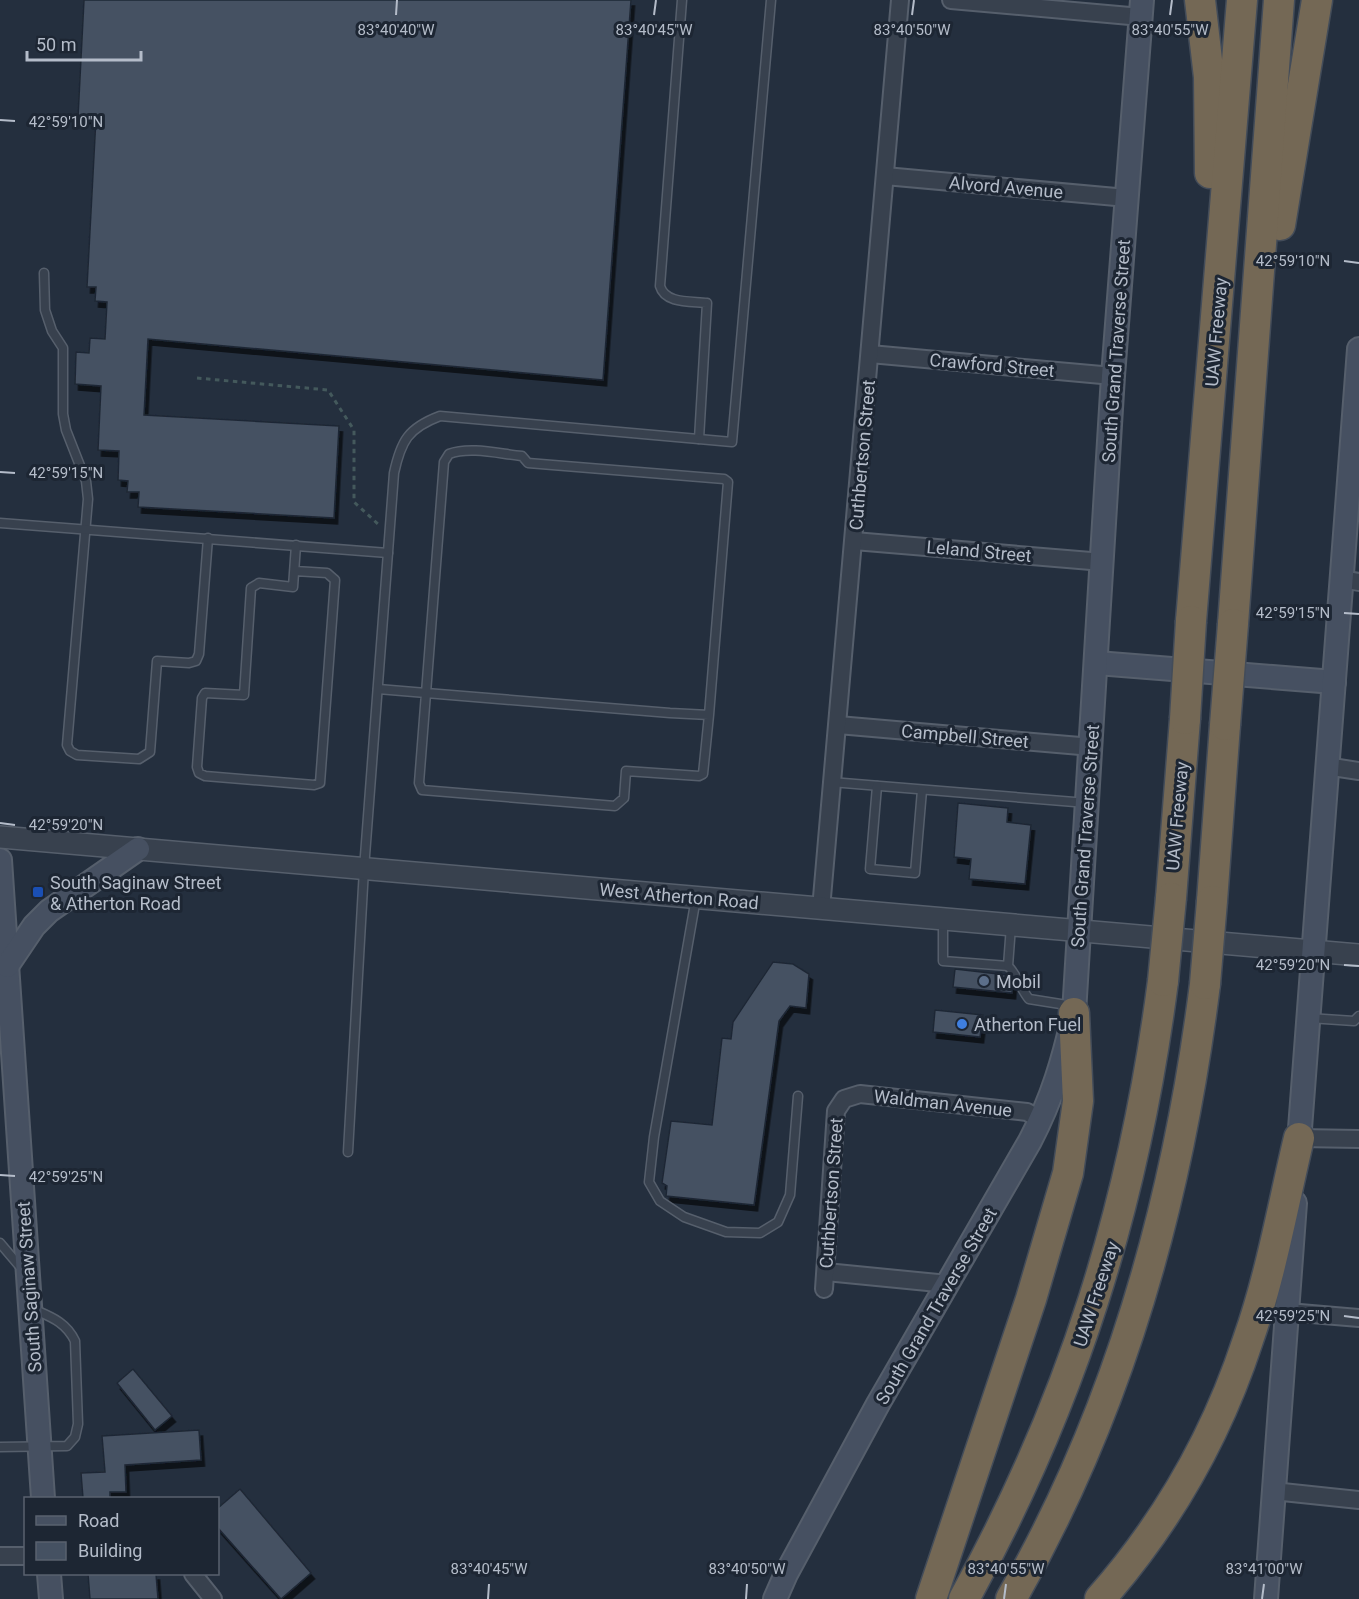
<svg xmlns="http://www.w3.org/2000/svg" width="1359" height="1599" font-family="Roboto,sans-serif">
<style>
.building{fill:#455162;stroke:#1f2835;stroke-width:1.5;filter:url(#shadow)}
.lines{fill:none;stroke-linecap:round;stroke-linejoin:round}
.service-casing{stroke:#565f6c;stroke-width:11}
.minor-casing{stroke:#565f6c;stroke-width:20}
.tertiary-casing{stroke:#565f6c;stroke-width:24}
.secondary-casing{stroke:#565f6c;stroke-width:26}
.motorway-casing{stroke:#434c59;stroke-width:33}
.path{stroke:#44595c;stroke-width:3;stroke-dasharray:4.5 4.5;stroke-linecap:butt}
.service{stroke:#38414e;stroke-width:8}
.minor{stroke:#38414e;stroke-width:16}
.tertiary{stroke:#38414e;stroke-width:21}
.secondary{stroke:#465061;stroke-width:22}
.motorway{stroke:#746855;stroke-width:30}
.motorway-bridge-casing{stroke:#434c59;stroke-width:33;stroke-linecap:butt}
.motorway-bridge{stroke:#746855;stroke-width:30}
.ticks{fill:none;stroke:#b4bcc9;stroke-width:2}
.transit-dot{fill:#1a4fb4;stroke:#1d2633;stroke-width:2}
.service-dot{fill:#5c6f8a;stroke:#1d2633;stroke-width:2}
.shop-dot{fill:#3f7fe0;stroke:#1d2633;stroke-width:2}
.labels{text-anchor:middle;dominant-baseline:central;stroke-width:6;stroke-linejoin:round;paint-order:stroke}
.street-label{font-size:18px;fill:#b4bcc9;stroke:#1d2633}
.poi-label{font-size:18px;fill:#b4bcc9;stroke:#1d2633;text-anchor:start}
.ticks-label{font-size:15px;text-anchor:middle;fill:#b4bcc9;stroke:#1d2633;stroke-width:6;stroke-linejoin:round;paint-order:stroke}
</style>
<defs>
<filter id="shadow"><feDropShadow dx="3.5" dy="6" stdDeviation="0" flood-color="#0009"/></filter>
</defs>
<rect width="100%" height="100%" fill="#242f3e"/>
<g class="building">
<path d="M84,0H631L603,380L148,339L144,415L339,426L334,518L138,507L139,492H127L128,481L118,480L119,451L98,450L101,386L75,384L76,352L89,353L90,338L105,339L107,302L95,301L96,287H87L96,118L78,117Z"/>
<path d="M958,803L1008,808L1007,822L1031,825L1025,884L969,879L971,859L954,857Z"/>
<path d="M773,962L793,964L809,974L806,1008L790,1006L779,1021L754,1205L666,1196L667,1186L662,1183L671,1121L712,1125L722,1038L731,1039L733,1022Z"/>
<path d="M955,969L1007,975L1013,984L1012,993L953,987Z"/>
<path d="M935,1010L983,1015L980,1037L933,1032Z"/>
<path d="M133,1369L172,1416L155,1430L117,1383Z"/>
<path d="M199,1430L201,1460L125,1465L126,1492H110V1498H83L81,1473L105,1472L102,1436Z"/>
<path d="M240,1489L311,1573L281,1599L218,1528V1508Z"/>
<path d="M88,1574H156L158,1599H90Z"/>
</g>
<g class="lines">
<defs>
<g id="service">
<path d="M682,0L660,286C665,304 691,301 707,303L699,439"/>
<path d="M44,273L45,310L52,331L63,348V414L66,430L86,481L88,499L67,745L70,751L77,755L139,759L150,752L157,661L189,663L196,661L199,654L208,538"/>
<path d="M0,523L388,553"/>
<path d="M295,571L327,573L335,580L320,783L314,785L205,776L199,773L197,767L202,698L205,693L244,695L251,588L259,583L293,587L296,545"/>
<path d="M378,689L426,693L670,713L709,715L728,482L724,479L528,463L522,456C500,454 470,446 449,454L444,462L419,783L422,790L615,806L624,798L626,771L699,776L703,774L709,715"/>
<path d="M831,782L1087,803"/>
<path d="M877,786L870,869L915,873L922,790"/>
<path d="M696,898L654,1137L649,1182L660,1201L684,1217L726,1232L760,1233L778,1222L790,1195L798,1096"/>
<path d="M943,919V961L1008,966"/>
<path d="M1011,926L1008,966C1018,976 1020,988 1029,999L1073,1006"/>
<path d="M1309,1018L1354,1021L1359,1016"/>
<path d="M348,1152L364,869L394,473C401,441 408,428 440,416L732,442L771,0"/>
<path d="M0,1243L22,1269"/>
<path d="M0,1447L67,1446L75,1437L78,1424L75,1341C66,1322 51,1317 33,1309"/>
</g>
<g id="minor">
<path d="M951,0L1141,17"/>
<path d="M885,176L1127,198"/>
<path d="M870,354L1113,376"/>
<path d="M854,541L1103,562"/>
<path d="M1341,579L1359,582"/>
<path d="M838,725L1092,747"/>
<path d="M1326,766L1359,771"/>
<path d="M821,909L900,0"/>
<path d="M1299,1138L1359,1139"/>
<path d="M826,1272L948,1284"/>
<path d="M824,1289L836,1111L844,1099L860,1094L1027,1112L1041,1120"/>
<path d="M1288,1312L1359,1318"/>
<path d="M1273,1491L1359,1500"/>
<path d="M0,1556H26"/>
<path d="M193,1574L213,1599"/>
</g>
<path id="tertiary" d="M0,837L1359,955"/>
<g id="secondary">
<path d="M1097,663L1334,682"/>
<path d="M0,860L43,1498"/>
<path d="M7,966L34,926L49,911L138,849"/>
<path d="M1298,1155L1359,349"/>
<path d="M49,1574L51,1599"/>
<path d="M775,1599L786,1574L878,1404L1030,1141C1052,1099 1064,1059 1074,1013L1113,376L1142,0"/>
<path d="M1266,1599L1295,1203"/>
</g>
<g id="motorway">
<path d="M1200,0L1209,77L1210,173"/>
<path d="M1280,225L1317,0"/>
<path d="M1191,621L1242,0"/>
<path d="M1233,624L1279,0"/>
<path d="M1171,898L1185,719"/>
<path d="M1212,901L1225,725"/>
<path d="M931,1599L1031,1299L1068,1173L1078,1101L1074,1013"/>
<path d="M964,1599C1073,1401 1134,1205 1163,981"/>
<path d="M1011,1599C1120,1410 1178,1199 1205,984"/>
<path d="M1100,1599C1166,1524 1217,1435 1248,1340C1271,1275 1283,1205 1299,1138"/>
</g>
</defs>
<use href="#service" class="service-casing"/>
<use href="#minor" class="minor-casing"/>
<use href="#tertiary" class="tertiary-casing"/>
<use href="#secondary" class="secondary-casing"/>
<use href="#motorway" class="motorway-casing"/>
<path class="path" d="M197,378L328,390L354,430V502L378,524"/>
<use href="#service" class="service"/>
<use href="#minor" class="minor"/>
<use href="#tertiary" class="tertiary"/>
<use href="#secondary" class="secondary"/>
<use href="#motorway" class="motorway"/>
<defs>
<g id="motorway-bridge">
<path d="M1185,719L1191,621"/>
<path d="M1225,725L1233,624"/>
<path d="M1163,981L1171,898"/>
<path d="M1205,984L1212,901"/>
</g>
</defs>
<use href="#motorway-bridge" class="motorway-bridge-casing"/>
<use href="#motorway-bridge" class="motorway-bridge"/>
</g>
<path class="ticks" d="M396,15L397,0M654,15L656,0M912,15L914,0M1170,15L1172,0M0,120L15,121M1344,261L1359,263M0,472L15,473M1344,613L1359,614M0,823L15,825M1344,965L1359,966M0,1175L15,1176M1344,1316L1359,1318M488,1599L489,1584M746,1599L747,1584M1004,1599L1006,1584M1262,1599L1264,1584"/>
<rect class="transit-dot" x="32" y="886" width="12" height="12" rx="3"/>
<circle class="service-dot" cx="984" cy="981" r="6"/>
<circle class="shop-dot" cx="962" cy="1024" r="6"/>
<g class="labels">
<g class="street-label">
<text transform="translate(1006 187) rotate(5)">Alvord Avenue</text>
<text transform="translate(1216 332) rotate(-85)">UAW Freeway</text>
<text transform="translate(1116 351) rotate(-86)">South Grand Traverse Street</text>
<text transform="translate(992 365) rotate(5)">Crawford Street</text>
<text transform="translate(862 455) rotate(-85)">Cuthbertson Street</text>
<text transform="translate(979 551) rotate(5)">Leland Street</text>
<text transform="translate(965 736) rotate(5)">Campbell Street</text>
<text transform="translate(1177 816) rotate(-85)">UAW Freeway</text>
<text transform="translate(1085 836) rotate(-86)">South Grand Traverse Street</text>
<text transform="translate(679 896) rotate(5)">West Atherton Road</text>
<text transform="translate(943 1103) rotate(6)">Waldman Avenue</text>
<text transform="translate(831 1193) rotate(-86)">Cuthbertson Street</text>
<text transform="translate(29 1287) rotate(-94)">South Saginaw Street</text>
<text transform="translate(1096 1294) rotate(-72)">UAW Freeway</text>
<text transform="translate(936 1306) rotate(-60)">South Grand Traverse Street</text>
</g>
<g class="poi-label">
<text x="50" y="882">South Saginaw Street<tspan x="50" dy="21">&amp; Atherton Road</tspan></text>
<text x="996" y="981">Mobil</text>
<text x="974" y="1024">Atherton Fuel</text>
</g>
</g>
<g class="ticks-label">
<text x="396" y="35">83°40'40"W</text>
<text x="654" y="35">83°40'45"W</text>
<text x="912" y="35">83°40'50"W</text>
<text x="1170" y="35">83°40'55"W</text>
<text x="66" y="127">42°59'10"N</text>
<text x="1293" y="266">42°59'10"N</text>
<text x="66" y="478">42°59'15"N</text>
<text x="1293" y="618">42°59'15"N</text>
<text x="66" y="830">42°59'20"N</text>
<text x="1293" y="970">42°59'20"N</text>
<text x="66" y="1182">42°59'25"N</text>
<text x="1293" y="1321">42°59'25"N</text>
<text x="489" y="1574">83°40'45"W</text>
<text x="747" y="1574">83°40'50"W</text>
<text x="1006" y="1574">83°40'55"W</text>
<text x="1264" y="1574">83°41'00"W</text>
</g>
<rect x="24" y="1497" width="195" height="78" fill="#1d2633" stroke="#59626f" stroke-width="1.5"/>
<rect x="36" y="1516" width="30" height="9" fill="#465061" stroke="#59626f" stroke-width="1.5"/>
<text x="78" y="1527" font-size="18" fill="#b4bcc9">Road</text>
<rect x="36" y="1542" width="30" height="18" fill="#455162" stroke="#59626f" stroke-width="1.5"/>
<text x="78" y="1557" font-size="18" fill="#b4bcc9">Building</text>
<path d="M27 51v9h114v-9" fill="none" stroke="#b4bcc9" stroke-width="3"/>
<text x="36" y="51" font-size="18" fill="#b4bcc9" stroke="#1d2633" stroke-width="4.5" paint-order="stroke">50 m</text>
</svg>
